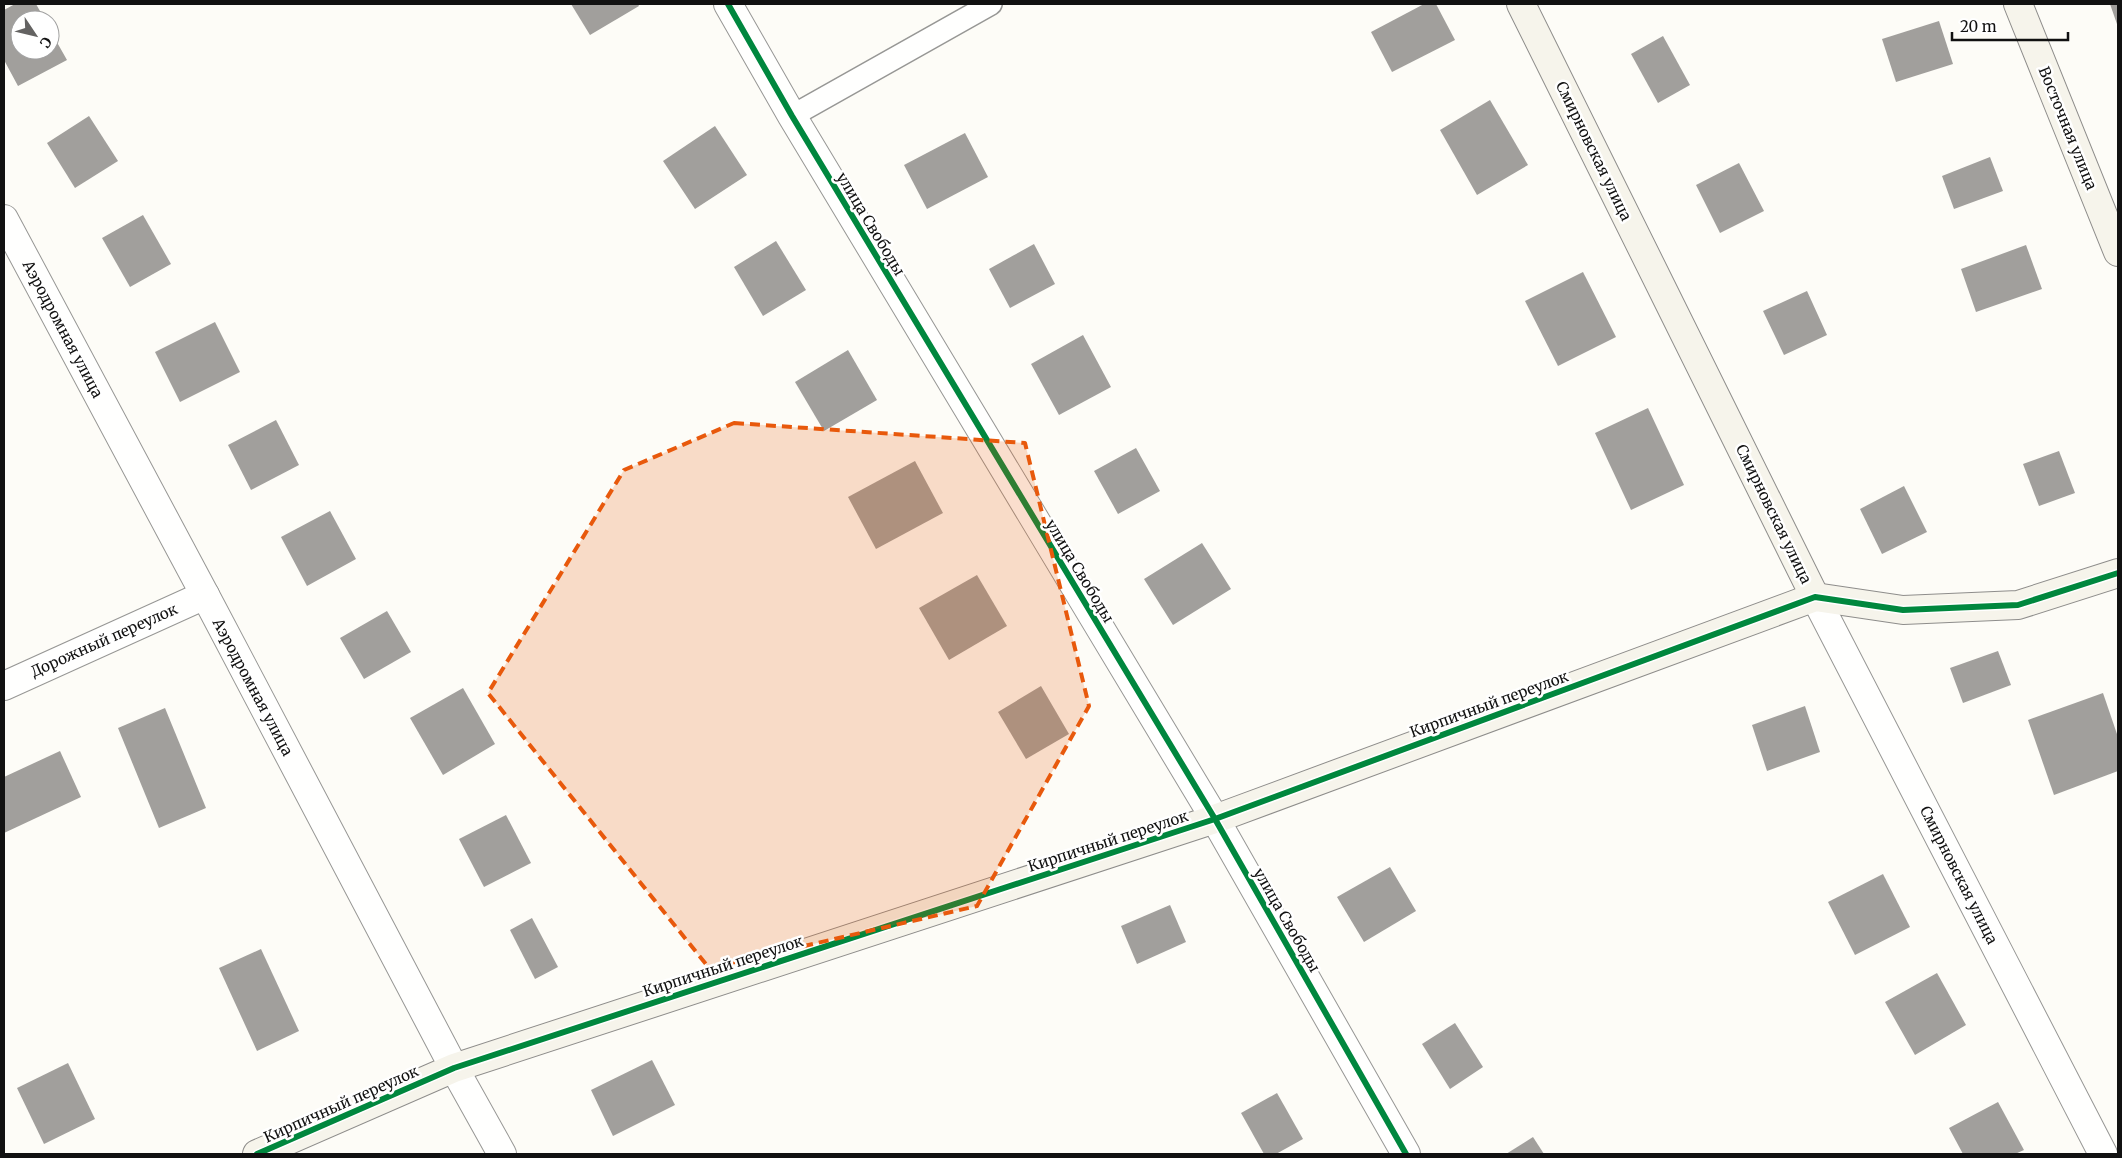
<svg xmlns="http://www.w3.org/2000/svg" width="2122" height="1158" font-family="Merriweather,serif">
<style>
.building{fill:#a19f9c}
.lines{fill:none;stroke-linecap:round;stroke-linejoin:round}
.lane-casing{stroke:#979795;stroke-width:24}
.street-casing{stroke:#979795;stroke-width:30}
.secondary-casing{stroke:#8e8d8b;stroke-width:30}
.lane{stroke:#fffffe;stroke-width:21}
.street{stroke:#fffffe;stroke-width:28}
.secondary{stroke:#f6f4eb;stroke-width:28}
.cycleway-casing{stroke:#fff;stroke-width:9}
.cycleway{stroke:#00873e;stroke-width:6}
.marked{fill:#e8590c;fill-opacity:0.2;stroke:#e8590c;stroke-width:4;stroke-dasharray:10 6;stroke-linejoin:round}
.labels{text-anchor:middle;dominant-baseline:central;stroke-width:5;stroke-linejoin:round;paint-order:stroke}
.street-label{font-size:15px;fill:#111;stroke:#fff}
</style>
<rect width="100%" height="100%" fill="#fdfcf7"/>
<g class="building">
<path d="M15,4H36L45,20H20V50H50V30L67,60L18,86L4,60V10Z"/>
<path d="M571,4H638L639,6L590,35Z"/>
<path d="M1424,4H1436L1455,40L1392,72L1371,32Z"/>
<path d="M2110,4H2118V27Z"/>
<path d="M1939,21L1953,64L1896,82L1882,39Z"/>
<path d="M1663,36L1690,85L1658,103L1631,54Z"/>
<path d="M1490,100L1528,165L1477,195L1440,130Z"/>
<path d="M89,116L118,161L75,188L47,143Z"/>
<path d="M715,126L747,175L695,209L663,161Z"/>
<path d="M965,133L988,177L927,209L904,165Z"/>
<path d="M1990,157L2003,191L1954,209L1942,176Z"/>
<path d="M1739,163L1764,211L1720,233L1696,185Z"/>
<path d="M143,215L171,264L130,287L102,238Z"/>
<path d="M776,241L806,290L763,316L734,267Z"/>
<path d="M1034,244L1055,284L1010,308L989,269Z"/>
<path d="M2026,245L2042,289L1976,312L1961,269Z"/>
<path d="M1583,272L1616,337L1558,366L1525,301Z"/>
<path d="M1807,291L1827,335L1784,355L1763,311Z"/>
<path d="M215,322L240,372L180,402L155,352Z"/>
<path d="M1083,335L1111,387L1059,415L1031,364Z"/>
<path d="M848,350L877,400L824,431L795,382Z"/>
<path d="M1648,408L1684,485L1631,510L1595,433Z"/>
<path d="M276,420L299,465L251,490L228,445Z"/>
<path d="M1136,448L1160,491L1118,514L1094,471Z"/>
<path d="M2059,451L2075,493L2039,506L2023,464Z"/>
<path d="M915,461L943,513L876,549L848,497Z"/>
<path d="M1904,486L1927,532L1882,554L1860,509Z"/>
<path d="M330,511L356,559L307,586L281,537Z"/>
<path d="M1202,543L1231,589L1173,625L1144,579Z"/>
<path d="M977,575L1007,626L949,660L919,608Z"/>
<path d="M387,611L411,652L364,679L340,638Z"/>
<path d="M1998,651L2011,685L1963,703L1950,668Z"/>
<path d="M1041,686L1069,734L1026,759L998,712Z"/>
<path d="M463,688L495,744L443,775L410,718Z"/>
<path d="M2103,693L2118,737V771L2054,795L2028,720Z"/>
<path d="M1805,706L1820,752L1767,771L1752,725Z"/>
<path d="M165,708L206,808L159,828L118,728Z"/>
<path d="M60,751L81,797L4,833V777Z"/>
<path d="M506,815L531,863L484,887L459,839Z"/>
<path d="M1390,867L1416,911L1364,942L1337,897Z"/>
<path d="M1883,874L1910,927L1855,955L1828,902Z"/>
<path d="M1170,905L1186,942L1137,964L1121,926Z"/>
<path d="M532,918L558,967L535,979L510,930Z"/>
<path d="M261,949L299,1031L257,1051L219,968Z"/>
<path d="M1937,973L1966,1025L1915,1055L1885,1002Z"/>
<path d="M1455,1023L1483,1067L1450,1089L1422,1044Z"/>
<path d="M652,1060L675,1105L613,1136L591,1090Z"/>
<path d="M68,1063L95,1119L44,1144L17,1088Z"/>
<path d="M1277,1093L1303,1139L1276,1154H1264L1241,1113Z"/>
<path d="M1998,1102L2024,1150L2015,1154H1963L1949,1128Z"/>
<path d="M1533,1137L1544,1154H1506Z"/>
</g>
<g class="lines">
<defs>
<path id="lane" d="M792,116L991,4"/>
<g id="street">
<path d="M728,4L792,116L1215,819L1406,1154"/>
<path d="M4,219L205,595L454,1068L502,1154"/>
<path d="M1815,597L2103,1154"/>
<path d="M4,686L205,595"/>
</g>
<g id="secondary">
<path d="M1521,4L1815,597"/>
<path d="M2018,4L2118,252"/>
<path d="M257,1154L454,1068L1215,819L1815,597L1903,610L2018,605L2118,573"/>
</g>
</defs>
<use href="#lane" class="lane-casing"/>
<use href="#street" class="street-casing"/>
<use href="#secondary" class="secondary-casing"/>
<use href="#lane" class="lane"/>
<use href="#street" class="street"/>
<use href="#secondary" class="secondary"/>
<defs>
<g id="cycleway">
<path d="M728,4L792,116L1215,819L1406,1154"/>
<path d="M257,1154L454,1068L1215,819L1815,597L1903,610L2018,605L2118,573"/>
</g>
</defs>
<use href="#cycleway" class="cycleway-casing"/>
<use href="#cycleway" class="cycleway"/>
</g>
<path class="marked" d="M734,423L1025,443L1089,706L977,906L709,968L488,693L624,470Z"/>
<g class="labels">
<g class="street-label">
<text transform="translate(2068 128) rotate(68)">Восточная улица</text>
<text transform="translate(1594 151) rotate(64)">Смирновская улица</text>
<text transform="translate(871 224) rotate(59)">улица Свободы</text>
<text transform="translate(63 329) rotate(62)">Аэродромная улица</text>
<text transform="translate(1774 514) rotate(64)">Смирновская улица</text>
<text transform="translate(1080 571) rotate(59)">улица Свободы</text>
<text transform="translate(104 640) rotate(-24)">Дорожный переулок</text>
<text transform="translate(253 687) rotate(62)">Аэродромная улица</text>
<text transform="translate(1489 704) rotate(-20)">Кирпичный переулок</text>
<text transform="translate(1108 841) rotate(-18)">Кирпичный переулок</text>
<text transform="translate(1959 875) rotate(63)">Смирновская улица</text>
<text transform="translate(1287 920) rotate(60)">улица Свободы</text>
<text transform="translate(723 966) rotate(-18)">Кирпичный переулок</text>
<text transform="translate(341 1104) rotate(-24)">Кирпичный переулок</text>
</g>
</g>
<rect width="2122" height="1158" fill="none" stroke="#111111" stroke-width="10"/>
<g transform="translate(35 35) rotate(125)"><circle r="24" fill="#ffffff" stroke="#a0a0a0"/>
<path d="M0-4L9 19L0 12L-9 19Z" fill="#646362"/>
<text y="-8" font-size="14" font-weight="bold" text-anchor="middle" fill="#111111">С</text>
</g>
<path d="M1952 32v8h116v-8" fill="none" stroke="#111111" stroke-width="2.5"/>
<text x="1960" y="32" font-size="15" fill="#111111" stroke="#ffffff" stroke-width="4" paint-order="stroke">20 m</text>
</svg>
